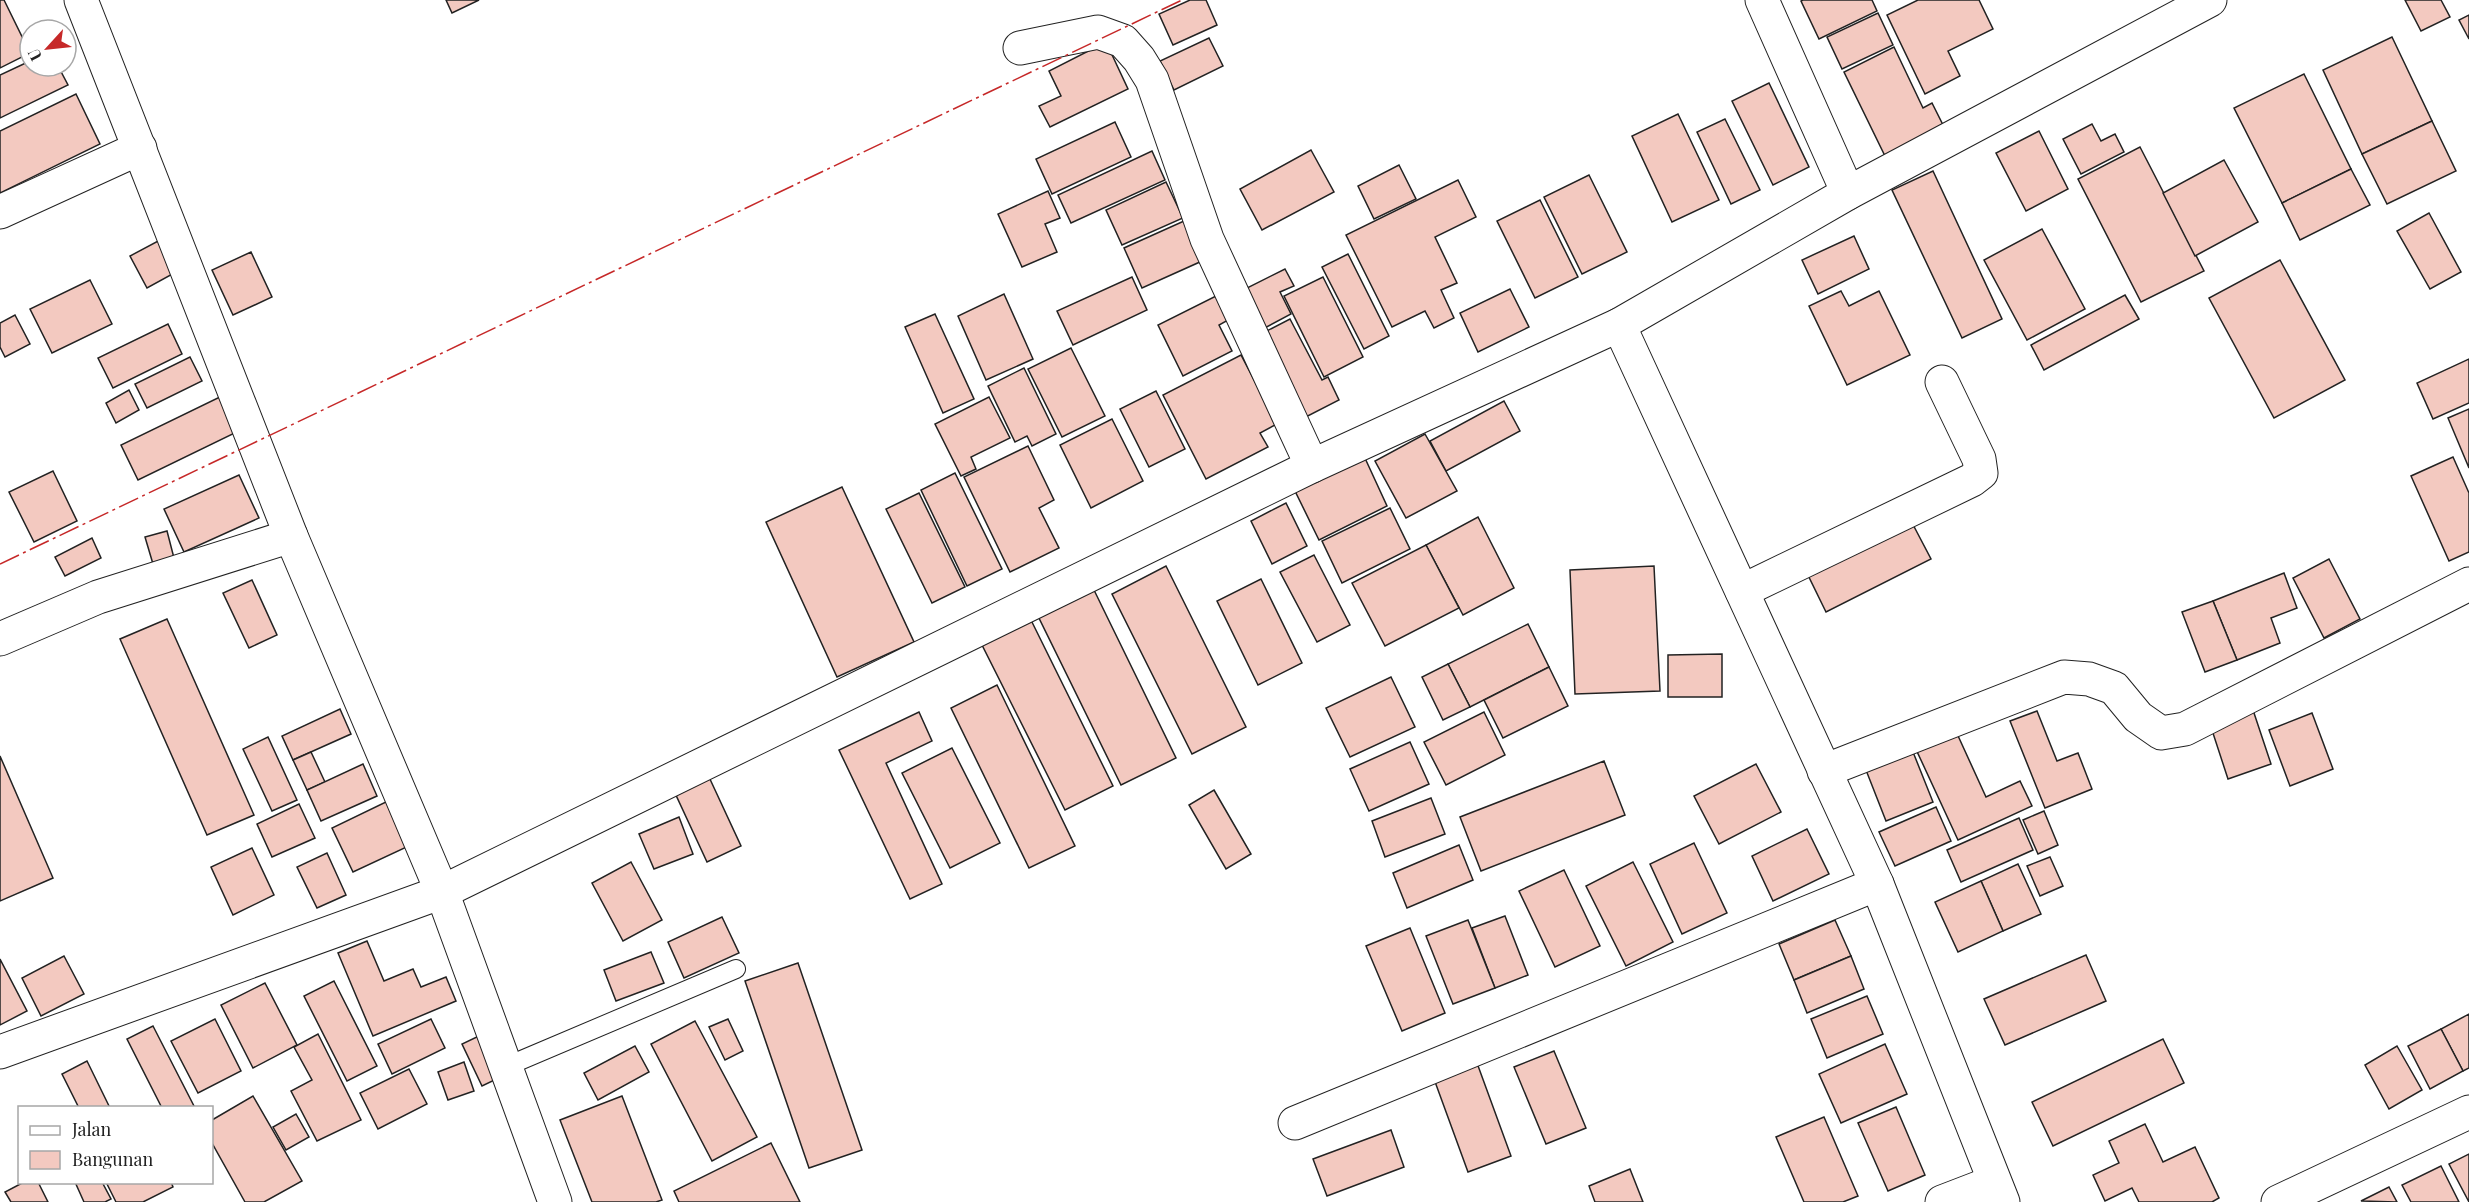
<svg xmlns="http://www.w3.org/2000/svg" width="2469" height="1202" font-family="'Playfair Display',serif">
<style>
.building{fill:#f3c9c0;stroke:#222;stroke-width:1.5}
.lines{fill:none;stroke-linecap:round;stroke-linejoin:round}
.lane-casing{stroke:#222;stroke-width:20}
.street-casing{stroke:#222;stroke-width:35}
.secondary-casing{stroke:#222;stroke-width:35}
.lane{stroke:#fff;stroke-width:18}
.street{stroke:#fff;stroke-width:33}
.secondary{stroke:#fff;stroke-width:33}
.power{stroke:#c62828;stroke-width:1.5;stroke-dasharray:21 4.5 3 4.5;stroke-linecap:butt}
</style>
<rect width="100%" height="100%" fill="#fff"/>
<g class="building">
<path d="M0,0H4L30,53L0,68Z"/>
<path d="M446,0H479L452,13Z"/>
<path d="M1190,0H1206L1217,25L1173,45L1159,14Z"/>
<path d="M1803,0H1872L1877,11L1819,39L1801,1Z"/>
<path d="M1918,0H1979L1993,29L1948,51L1960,76L1925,94L1887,15Z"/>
<path d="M2405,0H2441L2450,17L2421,31Z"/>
<path d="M1878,13L1893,45L1842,69L1827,37Z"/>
<path d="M2469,15V39L2459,20Z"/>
<path d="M2392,37L2432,121L2362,154L2323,70Z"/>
<path d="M1209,38L1223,66L1174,90L1160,61Z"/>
<path d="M1106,42L1128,89L1050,127L1039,106L1061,96L1049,71Z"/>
<path d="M1894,47L1923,108L1932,103L1944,127L1885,156L1844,72Z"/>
<path d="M30,61V66H58L68,85L0,118V75Z"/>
<path d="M2304,74L2351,169L2282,203L2234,108Z"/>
<path d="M1769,83L1809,167L1773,185L1732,101Z"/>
<path d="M76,94L100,144L0,193V131Z"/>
<path d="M1678,114L1719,200L1672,222L1632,136Z"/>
<path d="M1725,119L1760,190L1731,204L1697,132Z"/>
<path d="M2432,121L2456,171L2387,204L2362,154Z"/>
<path d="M1115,122L1131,157L1052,194L1036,159Z"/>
<path d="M2092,124L2101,141L2115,134L2124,152L2081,174L2063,139Z"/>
<path d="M2039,131L2068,189L2026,211L1996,153Z"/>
<path d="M2140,147L2204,271L2141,302L2078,179Z"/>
<path d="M1311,150L1334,192L1262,230L1240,189Z"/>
<path d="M1152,151L1165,180L1071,223L1058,195Z"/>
<path d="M2224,160L2258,222L2195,256L2163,193Z"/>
<path d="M1399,165L1416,199L1374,219L1358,186Z"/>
<path d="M2351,169L2370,205L2300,240L2282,203Z"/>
<path d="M1933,171L2002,319L1962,338L1892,190Z"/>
<path d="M1589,175L1627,252L1582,274L1544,197Z"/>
<path d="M1458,180L1476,217L1435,237L1457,283L1441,290L1454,318L1434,328L1425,311L1392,327L1346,235Z"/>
<path d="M1166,182L1183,218L1122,245L1106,210Z"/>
<path d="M1048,191L1060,218L1045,224L1057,252L1022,267L998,214Z"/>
<path d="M1540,200L1578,277L1535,298L1497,221Z"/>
<path d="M2429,213L2461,272L2430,289L2397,231Z"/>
<path d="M1184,221L1202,261L1142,288L1124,248Z"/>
<path d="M2042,229L2085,309L2027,340L1984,260Z"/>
<path d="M1854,236L1869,269L1818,294L1802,260Z"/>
<path d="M160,240L178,271L147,288L130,256Z"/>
<path d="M251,252L272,297L233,315L212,270Z"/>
<path d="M1348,254L1389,336L1364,349L1322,267Z"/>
<path d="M2280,260L2345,380L2274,418L2209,298Z"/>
<path d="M1285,269L1294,286L1280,292L1291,314L1259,331L1239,292Z"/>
<path d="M1132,277L1147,310L1073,345L1057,311Z"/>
<path d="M1323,277L1363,357L1324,377L1284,296Z"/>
<path d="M90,280L112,324L52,353L30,309Z"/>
<path d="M1510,289L1529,327L1478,352L1460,313Z"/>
<path d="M1841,291L1849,306L1879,291L1910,355L1847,385L1809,306Z"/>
<path d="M1004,294L1033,359L986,380L958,316Z"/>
<path d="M1218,295L1230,319L1219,325L1232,351L1183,376L1158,325Z"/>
<path d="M2125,295L2139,319L2044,370L2031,345Z"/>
<path d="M935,314L974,399L943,413L905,327Z"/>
<path d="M15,315L30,344L5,357L0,347V323Z"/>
<path d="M1290,319L1322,380L1328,377L1339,400L1298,421L1255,337Z"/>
<path d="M168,324L182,354L113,388L98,358Z"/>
<path d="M1071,348L1105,416L1062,437L1028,369Z"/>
<path d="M1241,355L1277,424L1260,433L1268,447L1206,479L1163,395Z"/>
<path d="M190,357L202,381L147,408L135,384Z"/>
<path d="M2469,359V403L2433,419L2417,383Z"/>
<path d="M1024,368L1056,434L1032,446L1027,436L1015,442L988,386Z"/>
<path d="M129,390L139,410L116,423L106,403Z"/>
<path d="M1156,391L1185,449L1149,467L1120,409Z"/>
<path d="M226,394L243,429L138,480L121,445Z"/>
<path d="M989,397L1010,438L971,457L976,469L961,476L935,424Z"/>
<path d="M1504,401L1520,431L1446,471L1430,441Z"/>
<path d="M2469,409V468L2448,418Z"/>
<path d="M1112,419L1143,481L1091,508L1060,445Z"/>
<path d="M1425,434L1457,491L1406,518L1375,461Z"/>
<path d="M1028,446L1054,500L1039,508L1059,548L1010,572L964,477Z"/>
<path d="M1364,456L1387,506L1319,540L1295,491Z"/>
<path d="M2453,457L2469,493V552L2449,561L2411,476Z"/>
<path d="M53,471L77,521L34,542L9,492Z"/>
<path d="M955,473L1002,569L967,586L921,490Z"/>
<path d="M239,475L259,518L184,552L164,509Z"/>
<path d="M842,487L914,642L837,677L766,522Z"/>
<path d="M919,493L965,587L932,603L886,509Z"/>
<path d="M1286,503L1307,546L1272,564L1251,521Z"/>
<path d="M1390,508L1410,549L1342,583L1322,541Z"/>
<path d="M1478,517L1514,588L1463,615L1426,545Z"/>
<path d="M1909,517L1931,559L1826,612L1805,569Z"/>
<path d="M167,531L174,558L153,564L145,537Z"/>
<path d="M92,538L101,558L65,576L55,557Z"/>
<path d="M1426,545L1459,608L1385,646L1352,583Z"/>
<path d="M1314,555L1350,625L1317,642L1280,572Z"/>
<path d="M2329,559L2360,619L2324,638L2293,578Z"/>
<path d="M1166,566L1246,727L1192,754L1112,594Z"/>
<path d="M1654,566L1660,691L1575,694L1570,570Z"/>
<path d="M2284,573L2297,608L2271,618L2280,643L2237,660L2213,601Z"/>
<path d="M1261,579L1302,663L1258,685L1217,601Z"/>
<path d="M252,580L277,635L249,648L223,593Z"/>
<path d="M1093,588L1176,758L1121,785L1037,614Z"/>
<path d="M2213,601L2237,660L2205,672L2182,612Z"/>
<path d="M1028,614L1113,786L1065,810L979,639Z"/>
<path d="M167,619L254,815L207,835L120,639Z"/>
<path d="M1528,624L1549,667L1470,707L1448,664Z"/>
<path d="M1722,654V697H1668V655Z"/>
<path d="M1448,664L1470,707L1443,720L1422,677Z"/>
<path d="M1549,667L1568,706L1503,738L1484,700Z"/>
<path d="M1391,677L1415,727L1350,757L1326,708Z"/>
<path d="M997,685L1075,846L1029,868L951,708Z"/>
<path d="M340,709L351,734L293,760L282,736Z"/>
<path d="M2253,710L2271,764L2228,779L2210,724Z"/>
<path d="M2037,711L2057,761L2078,753L2092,789L2045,808L2010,721Z"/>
<path d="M919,712L932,741L886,763L942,884L910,899L839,750Z"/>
<path d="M1484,712L1505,755L1446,785L1424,742Z"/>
<path d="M2312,713L2333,769L2290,786L2269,730Z"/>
<path d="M1954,727L1986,797L2020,781L2032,806L1958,840L1914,745Z"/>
<path d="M268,737L297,800L272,811L243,749Z"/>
<path d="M1410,742L1429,784L1369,811L1350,769Z"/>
<path d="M1911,747L1933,802L1886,821L1864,765Z"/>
<path d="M952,748L1000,843L950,868L902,773Z"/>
<path d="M311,752L325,782L307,790L293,760Z"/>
<path d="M0,756L53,878L0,901Z"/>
<path d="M1604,761L1625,815L1481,871L1460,817Z"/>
<path d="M363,764L377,796L321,821L307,790Z"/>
<path d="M1756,764L1781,812L1719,844L1694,796Z"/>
<path d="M709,777L741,846L707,862L675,793Z"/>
<path d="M1214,790L1251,854L1226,869L1189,805Z"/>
<path d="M1431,798L1445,834L1385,857L1372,821Z"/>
<path d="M390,800L411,845L353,872L332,828Z"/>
<path d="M299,804L315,838L272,857L257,824Z"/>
<path d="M1936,807L1951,841L1895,866L1879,832Z"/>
<path d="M2044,811L2058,845L2038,854L2023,820Z"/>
<path d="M679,817L693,854L654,869L639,834Z"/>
<path d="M2019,818L2033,850L1961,882L1947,850Z"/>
<path d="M1807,829L1829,874L1773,901L1752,856Z"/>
<path d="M1694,843L1727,913L1682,934L1650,864Z"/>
<path d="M1459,845L1473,880L1407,908L1393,873Z"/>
<path d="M252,848L274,895L233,915L211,867Z"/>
<path d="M327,853L346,895L317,908L297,867Z"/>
<path d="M2050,857L2063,886L2040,896L2027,866Z"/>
<path d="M631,862L662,920L623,941L592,883Z"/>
<path d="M1633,862L1673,942L1626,966L1586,886Z"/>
<path d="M2018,864L2041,914L2003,931L1981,881Z"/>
<path d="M1564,870L1600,946L1555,967L1519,891Z"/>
<path d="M1981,881L2003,931L1958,952L1935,902Z"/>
<path d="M1505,916L1528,975L1495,988L1472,928Z"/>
<path d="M722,917L739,953L684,978L668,942Z"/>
<path d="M1468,920L1495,988L1453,1004L1426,936Z"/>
<path d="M1835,920L1851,956L1794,980L1779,944Z"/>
<path d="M1410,928L1445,1013L1402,1031L1366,946Z"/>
<path d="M367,941L384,981L413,969L421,987L446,977L456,1001L373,1036L338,953Z"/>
<path d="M651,952L664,983L616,1001L604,970Z"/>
<path d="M2086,955L2106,1001L2005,1045L1984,999Z"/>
<path d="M64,956L84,994L41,1016L22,978Z"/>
<path d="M1851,956L1864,989L1807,1013L1794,980Z"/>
<path d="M0,959L27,1011L0,1025Z"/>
<path d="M798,963L862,1150L809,1168L745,981Z"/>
<path d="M334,981L377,1066L347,1081L304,996Z"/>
<path d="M265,983L297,1045L253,1068L221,1005Z"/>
<path d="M1867,996L1883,1034L1827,1058L1811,1019Z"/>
<path d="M2469,1014V1068L2463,1071L2441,1029Z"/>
<path d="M215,1019L241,1071L198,1093L171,1041Z"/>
<path d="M431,1019L445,1048L392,1074L378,1044Z"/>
<path d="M728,1019L743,1051L725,1060L709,1027Z"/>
<path d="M695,1021L757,1137L712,1161L651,1044Z"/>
<path d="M153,1026L195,1108H162L127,1039Z"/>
<path d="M2441,1029L2463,1071L2430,1089L2408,1046Z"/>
<path d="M318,1034L361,1120L317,1141L291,1091L312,1080L294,1047Z"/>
<path d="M483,1034L503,1076L482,1086L462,1044Z"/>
<path d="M2163,1039L2184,1083L2053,1146L2032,1102Z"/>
<path d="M1885,1044L1907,1094L1841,1123L1819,1074Z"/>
<path d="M635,1046L649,1072L598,1100L584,1073Z"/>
<path d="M2397,1046L2422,1090L2389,1109L2365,1065Z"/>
<path d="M1554,1051L1586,1128L1546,1144L1514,1067Z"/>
<path d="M87,1061L110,1108H79L62,1074Z"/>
<path d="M464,1062L474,1091L448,1100L438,1072Z"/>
<path d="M1477,1063L1511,1156L1468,1172L1434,1079Z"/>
<path d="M409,1069L427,1104L378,1129L360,1093Z"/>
<path d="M253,1096L302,1181L264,1202H245L212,1143V1120Z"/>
<path d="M622,1096L662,1200L656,1202H592L560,1120Z"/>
<path d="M1896,1107L1925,1175L1888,1191L1858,1123Z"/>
<path d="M296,1114L309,1137L286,1150L273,1127Z"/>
<path d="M1824,1117L1858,1196L1843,1202H1804L1776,1137Z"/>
<path d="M2145,1124L2163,1162L2195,1147L2219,1198L2212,1202H2139L2132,1188L2105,1201L2093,1175L2119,1163L2109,1141Z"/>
<path d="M1391,1130L1404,1167L1327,1196L1313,1159Z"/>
<path d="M771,1143L800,1202H679L674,1191Z"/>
<path d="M2469,1154V1202L2449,1164Z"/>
<path d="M2441,1166L2459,1202H2411L2402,1185Z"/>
<path d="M1630,1169L1643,1202H1595L1589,1186Z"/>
<path d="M24,1182H38L48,1202H11L5,1192Z"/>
<path d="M75,1182H102L111,1199L105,1202H84Z"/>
<path d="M106,1182H171L173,1187L143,1202H116Z"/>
<path d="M2389,1187L2397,1202L2361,1201Z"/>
</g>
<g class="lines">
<defs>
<path id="lane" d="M505,1067L736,969"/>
<g id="street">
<path d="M81,0L291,536L442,892L555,1202"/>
<path d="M1762,0L1848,193"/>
<path d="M1020,48L1098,32L1123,41L1139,59L1152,80L1207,239L1312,466"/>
<path d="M0,212L140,148"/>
<path d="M1619,325L1877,884L2003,1202"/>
<path d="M1742,591L1972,480L1981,473L1979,459L1942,382"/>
<path d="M0,639L98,597L291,536"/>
<path d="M1824,771L2064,677L2089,679L2114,688L2138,717L2161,733L2185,729L2469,584"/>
<path d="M1295,1123L1877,884"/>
<path d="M1942,1202L1994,1182"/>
<path d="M2278,1202L2469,1112"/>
</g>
<path id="secondary" d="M0,1052L442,892L1312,466L1619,325L1848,193L2210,0"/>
</defs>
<use href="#lane" class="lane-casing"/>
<use href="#street" class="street-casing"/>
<use href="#secondary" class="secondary-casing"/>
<use href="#lane" class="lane"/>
<use href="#street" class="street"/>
<use href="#secondary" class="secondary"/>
<path class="power" d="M0,564L1182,0"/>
</g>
<rect x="18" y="1106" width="195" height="78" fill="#ffffff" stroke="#a7a7a7" stroke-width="1.5"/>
<rect x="30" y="1126" width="30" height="9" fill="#ffffff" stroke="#a7a7a7" stroke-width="1.5"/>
<text x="72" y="1136" font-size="18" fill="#222222">Jalan</text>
<rect x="30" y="1151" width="30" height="18" fill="#f3c9c0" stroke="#a7a7a7" stroke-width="1.5"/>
<text x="72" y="1166" font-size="18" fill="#222222">Bangunan</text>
<g transform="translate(48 48) rotate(243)"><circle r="28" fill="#ffffff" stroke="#a7a7a7" stroke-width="1.5"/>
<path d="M0-4.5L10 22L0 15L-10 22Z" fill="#c62828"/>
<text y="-9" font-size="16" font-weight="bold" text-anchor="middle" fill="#222222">U</text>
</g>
</svg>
